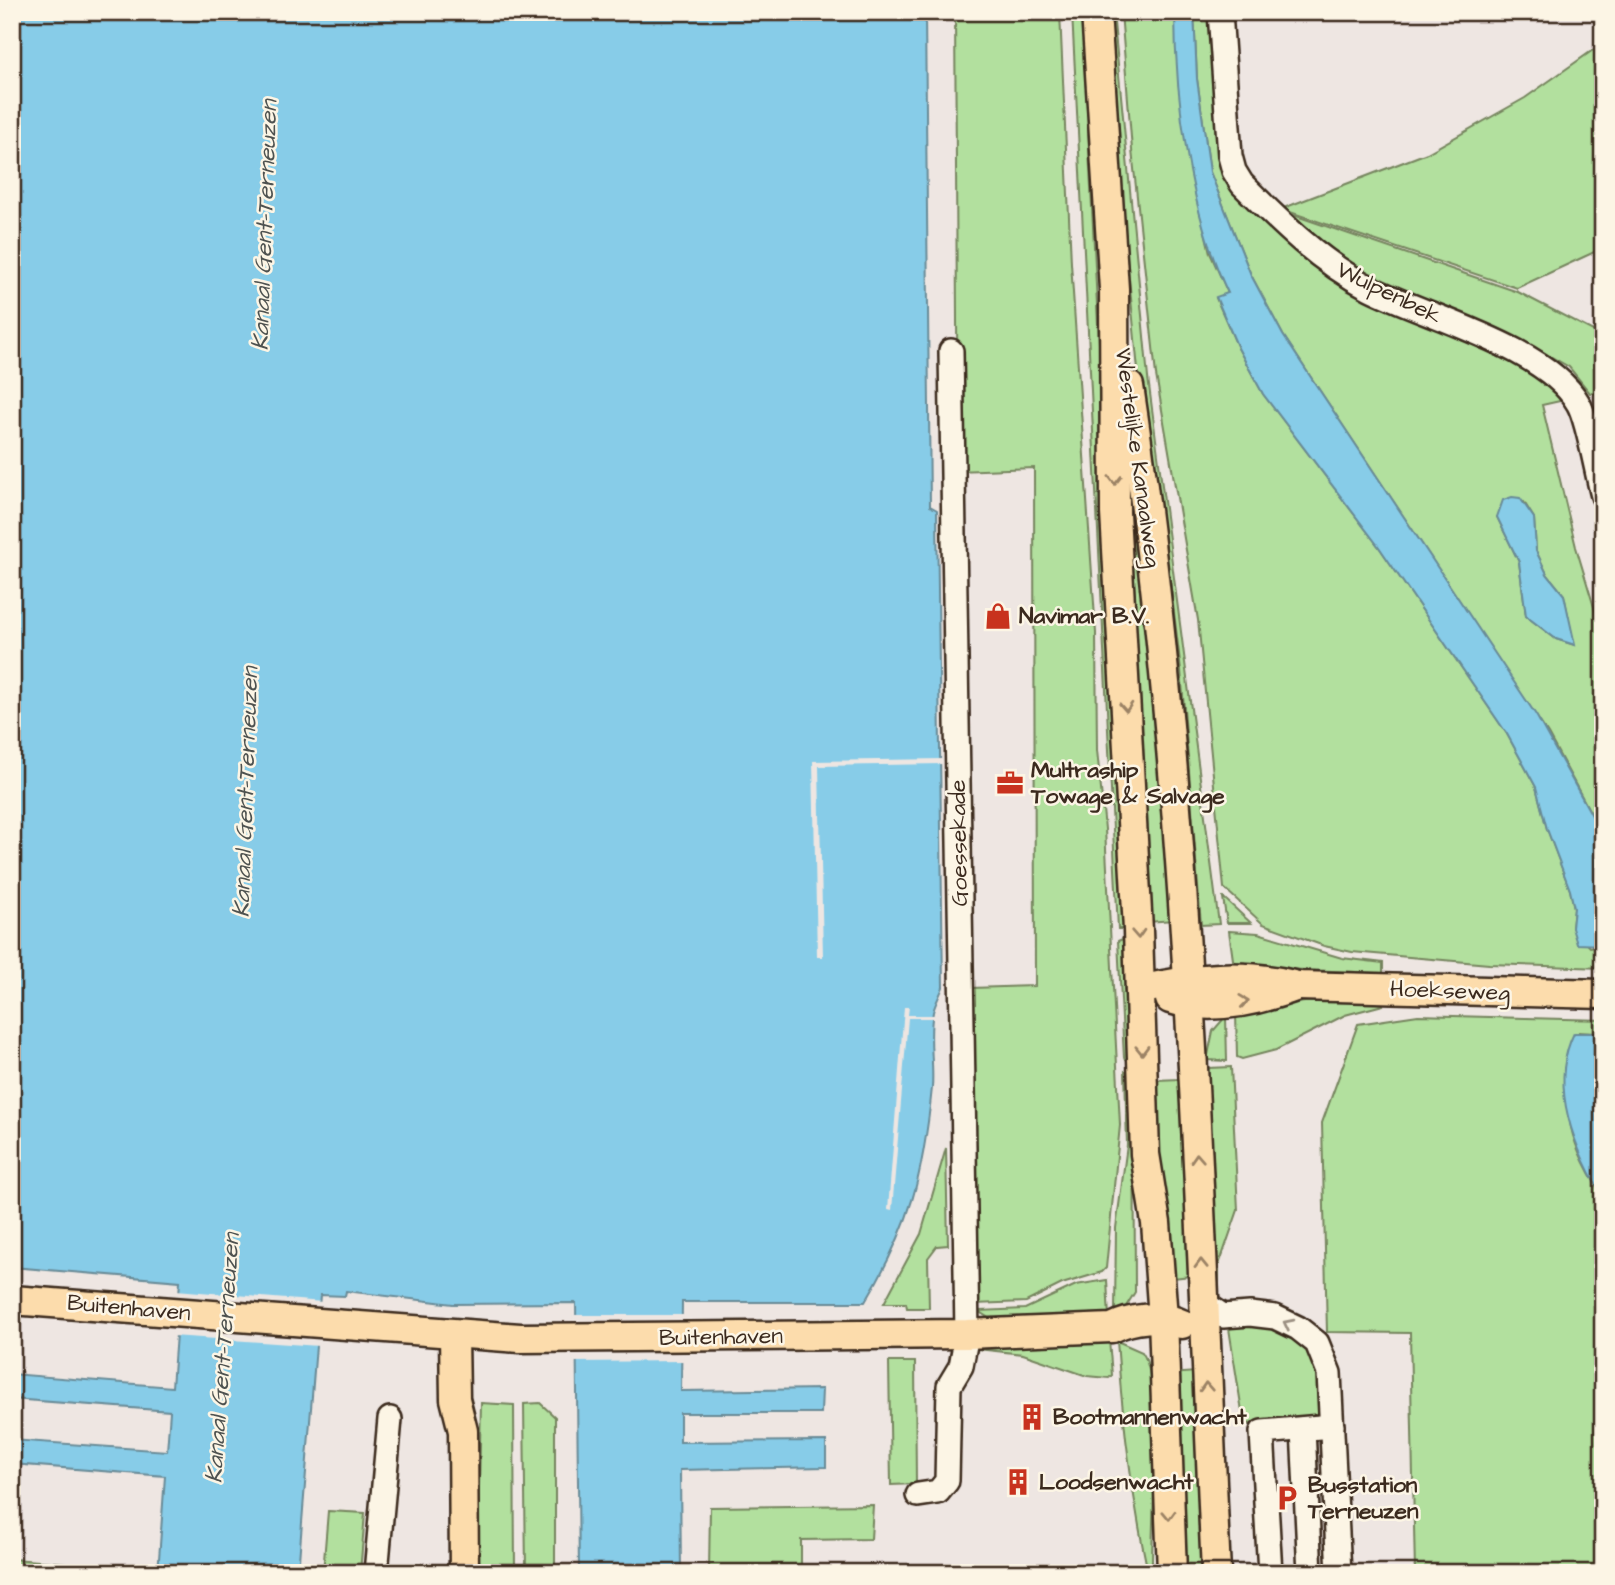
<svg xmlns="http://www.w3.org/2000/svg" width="1615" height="1585" font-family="'Architects Daughter',sans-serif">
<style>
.green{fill:#b2e09e;stroke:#76855e;stroke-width:2;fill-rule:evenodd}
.water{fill:#87cce8;stroke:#698b97;stroke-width:2}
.pier{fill:#eee6e2}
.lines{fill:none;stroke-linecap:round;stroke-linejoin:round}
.minor-casing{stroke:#3b2a1e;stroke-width:28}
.major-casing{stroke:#3b2a1e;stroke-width:33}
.minor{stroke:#fcf5e5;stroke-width:23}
.major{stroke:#fcdcac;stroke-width:28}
.oneway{stroke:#9c8365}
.oneway2{stroke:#9c9082}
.labels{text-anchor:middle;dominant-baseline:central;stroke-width:5;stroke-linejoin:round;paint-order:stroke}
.street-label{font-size:23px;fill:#3b2a1e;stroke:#fcf5e5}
.poi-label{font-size:23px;font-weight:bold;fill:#3b2a1e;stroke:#fcf5e5;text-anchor:start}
.water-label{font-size:24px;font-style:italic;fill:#4e5250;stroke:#fcf5e5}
</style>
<rect width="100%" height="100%" fill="#eee6e2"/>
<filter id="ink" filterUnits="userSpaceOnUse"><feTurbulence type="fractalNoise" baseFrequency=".0143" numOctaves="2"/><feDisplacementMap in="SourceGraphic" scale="14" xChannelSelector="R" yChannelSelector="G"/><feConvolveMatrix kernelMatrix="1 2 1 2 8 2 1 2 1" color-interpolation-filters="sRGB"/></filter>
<g filter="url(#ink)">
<g class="green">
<path d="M955,12H1060L1071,263L1096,633L1097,750L1105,829L1120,1125L1106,1268L1102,1272L1062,1284L1026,1302L974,1304L971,988L1035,986L1034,468L958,471Z"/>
<path d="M1072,12H1082L1129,929H1118Z"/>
<path d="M1103,12H1113L1148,378L1219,924L1201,925L1181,670L1170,580L1147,462Z"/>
<path d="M1121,12H1175L1189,162L1210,253L1228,293L1216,298L1238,348L1263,394L1379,547L1507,734L1536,787L1547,829L1570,890L1574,908L1572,928L1590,947L1603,945V968L1489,964L1352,952L1324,946L1263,924L1224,888L1198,620L1156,375L1132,150Z"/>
<path d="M1194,12H1219L1225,140L1276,228L1520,359L1569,399L1542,405L1576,547L1603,637V891L1596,878L1600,830L1548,734L1310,376L1283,335L1251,275L1210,172L1197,79ZM1524,502L1534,518L1536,551L1547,574L1564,595L1574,645L1556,639L1526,616L1519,562L1497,517Z"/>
<path d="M1603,43V248L1517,288L1281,209L1427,153L1525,98Z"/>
<path d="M1279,210L1518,292L1603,336V394L1590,393L1569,367L1539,350L1407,294L1334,259Z"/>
<path d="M1127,515H1134L1151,639L1173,920L1148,922Z"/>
<path d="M1223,898L1225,899L1251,923H1227Z"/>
<path d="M1229,931L1258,933L1342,958L1383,963V973L1234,967Z"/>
<path d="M1129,936V1061L1124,1058L1118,941Z"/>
<path d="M1318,1000L1382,1001L1383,1005L1345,1015L1276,1050L1242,1059L1237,1057L1236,1012Z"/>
<path d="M1418,1015L1603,1020V1043L1596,1033L1579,1032C1563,1110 1561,1127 1603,1197V1573H1415L1410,1333L1327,1332L1322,1123L1358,1024Z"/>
<path d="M1226,1016L1227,1061L1207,1060L1213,1031Z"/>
<path d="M1231,1067L1238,1210L1219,1265V1300L1213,1291L1211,1261L1208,1068Z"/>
<path d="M1134,1070L1135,1292L1125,1308L1115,1313L1116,1228L1127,1145L1125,1071Z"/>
<path d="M1180,1079L1190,1276L1165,1279L1156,1080Z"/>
<path d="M946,1148L948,1245L937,1246L928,1258L929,1308H907L906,1303H884L921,1234Z"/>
<path d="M1107,1280L1109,1318L998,1324L978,1311L1025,1309L1076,1285Z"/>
<path d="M1228,1322H1265L1298,1333L1322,1358L1323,1420L1244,1424Z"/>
<path d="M1109,1340L1112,1375L1109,1378L1087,1376L1023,1354L978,1349V1345Z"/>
<path d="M1117,1341L1142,1352C1163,1380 1151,1531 1152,1573H1148C1132,1497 1122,1418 1117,1341Z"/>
<path d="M889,1362H915L916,1484L891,1485Z"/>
<path d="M1196,1372L1207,1573H1179L1170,1374Z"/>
<path d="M481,1403L514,1405L515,1573H477Z"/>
<path d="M540,1403L555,1417V1573H526L524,1404Z"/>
<path d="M873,1505L871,1539L801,1540V1573H709L710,1507Z"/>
<path d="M328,1511L365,1513L360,1573H323Z"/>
<path d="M12,1559L66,1563L76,1573H12Z"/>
</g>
<g class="water">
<path d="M12,12H925L930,506L937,510L943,987C940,995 935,1004 933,1012C928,1036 934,1063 932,1088C923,1176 911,1225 865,1302H682L681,1391L822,1389L821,1413H680V1442L826,1441V1467L680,1470L681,1573H579L576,1303L453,1304L346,1291L345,1296L320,1295L298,1573H158L165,1476L12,1464V1440L167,1451L170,1411L12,1399V1374L172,1387L180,1281L12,1267Z"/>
<path d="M1175,12H1194L1197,79L1210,172L1251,275L1283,335L1310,376L1536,715L1600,830L1596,878L1603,891V945L1577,944L1572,928L1574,908L1570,890L1547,829L1536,787L1507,734L1379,547L1263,394L1238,348L1216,297L1228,293C1190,213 1175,100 1175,12Z"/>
<path d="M1512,497L1520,498L1534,518L1536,551L1547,574L1564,595L1575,645L1556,639L1526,616L1519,562L1497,517L1503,500Z"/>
<path d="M1574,1033H1596L1603,1043V1197C1575,1150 1548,1086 1574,1033Z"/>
</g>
<g class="pier">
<path d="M942,759L943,764L819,766L823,957H817L813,761Z"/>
<path d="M904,1007H909L908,1015H937V1018H908L892,1210L888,1209Z"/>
<path d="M176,1290L323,1302L319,1346L172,1336Z"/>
<path d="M573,1315H683V1361L574,1362Z"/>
</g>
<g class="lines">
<defs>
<g id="minor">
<path d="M1220,12L1230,156L1234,171L1242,184C1282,224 1320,262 1370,288C1427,317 1546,347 1578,403C1588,419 1597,475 1603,496"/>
<path d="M1202,1302L1223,1316L1250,1314L1275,1317L1298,1328L1317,1343L1329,1373L1339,1573"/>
<path d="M1303,1429L1310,1573"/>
<path d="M918,1495L938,1492L947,1481L949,1386L961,1366L967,1334L951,351"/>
<path d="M376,1573L390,1419"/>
<path d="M1270,1573L1262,1432L1332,1426"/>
</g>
<g id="major">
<path d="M1096,12L1114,289L1115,513L1138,930L1145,1154L1156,1223L1163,1318L1172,1573"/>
<path d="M1129,386C1188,779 1198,1177 1216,1573"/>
<path d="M1140,990C1195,977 1243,972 1298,986L1603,994"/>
<path d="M1170,999C1211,1012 1258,1001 1298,986"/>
<path d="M12,1300L520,1338L967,1334L1112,1328C1131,1318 1163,1314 1182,1324"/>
<path d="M454,1335L455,1399L463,1431L464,1573"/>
</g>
</defs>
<use href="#minor" class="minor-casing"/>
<use href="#major" class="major-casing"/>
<use href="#minor" class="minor"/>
<use href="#major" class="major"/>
</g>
<defs><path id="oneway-chevron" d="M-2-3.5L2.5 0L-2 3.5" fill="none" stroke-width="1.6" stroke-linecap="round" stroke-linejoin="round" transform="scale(1.75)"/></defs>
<g class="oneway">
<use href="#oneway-chevron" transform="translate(1115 480) rotate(90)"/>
<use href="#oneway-chevron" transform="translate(1126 707) rotate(87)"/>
<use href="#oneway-chevron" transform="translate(1138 934) rotate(87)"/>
<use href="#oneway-chevron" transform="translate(1244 1001) rotate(-7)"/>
<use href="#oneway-chevron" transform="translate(1142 1050) rotate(89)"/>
<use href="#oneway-chevron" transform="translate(1197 1158) rotate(-93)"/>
<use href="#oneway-chevron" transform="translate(1201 1264) rotate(-91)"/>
<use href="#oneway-chevron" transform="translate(1206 1387) rotate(-93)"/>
<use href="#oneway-chevron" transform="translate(1169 1515) rotate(88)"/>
</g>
<use class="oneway2" href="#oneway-chevron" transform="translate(1288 1324) rotate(-153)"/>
</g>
<defs>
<symbol id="shop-bare" viewBox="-9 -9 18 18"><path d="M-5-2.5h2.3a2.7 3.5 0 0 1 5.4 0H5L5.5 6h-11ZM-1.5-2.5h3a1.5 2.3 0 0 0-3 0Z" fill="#c8321e" stroke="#fcf5e5" stroke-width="2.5" paint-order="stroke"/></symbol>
<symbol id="office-bare" viewBox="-9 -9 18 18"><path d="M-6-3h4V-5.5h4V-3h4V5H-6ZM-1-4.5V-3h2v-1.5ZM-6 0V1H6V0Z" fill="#c8321e" stroke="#fcf5e5" stroke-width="2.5" paint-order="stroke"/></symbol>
<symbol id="building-bare" viewBox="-9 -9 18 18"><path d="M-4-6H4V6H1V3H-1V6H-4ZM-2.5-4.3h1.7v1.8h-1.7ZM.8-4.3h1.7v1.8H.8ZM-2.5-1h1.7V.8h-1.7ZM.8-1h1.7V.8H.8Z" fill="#c8321e" stroke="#fcf5e5" stroke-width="2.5" paint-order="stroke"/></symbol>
<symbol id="parking-bare" viewBox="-9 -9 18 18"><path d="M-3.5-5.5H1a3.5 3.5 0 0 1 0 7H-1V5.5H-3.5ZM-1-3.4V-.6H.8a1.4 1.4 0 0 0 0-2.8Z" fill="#c8321e" stroke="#fcf5e5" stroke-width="2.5" paint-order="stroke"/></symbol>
</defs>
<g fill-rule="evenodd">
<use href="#shop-bare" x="979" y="597" width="38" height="38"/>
<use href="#office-bare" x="991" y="764" width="38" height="38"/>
<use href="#building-bare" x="1013" y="1398" width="38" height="38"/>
<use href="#building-bare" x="999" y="1463" width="38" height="38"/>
<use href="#parking-bare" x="1268" y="1479" width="38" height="38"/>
</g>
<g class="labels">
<g class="street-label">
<text transform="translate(1389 293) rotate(26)">Wulpenbek</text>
<text transform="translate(1138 458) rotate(82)">Westelijke Kanaalweg</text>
<text transform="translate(959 843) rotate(-91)">Goessekade</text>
<text transform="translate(1450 991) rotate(2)">Hoekseweg</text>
<text transform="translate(129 1308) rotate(5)">Buitenhaven</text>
<text transform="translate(721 1337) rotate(-1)">Buitenhaven</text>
</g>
<g class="poi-label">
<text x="1019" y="616">Navimar B.V.</text>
<text x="1031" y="770">Multraship<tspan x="1031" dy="26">Towage &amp; Salvage</tspan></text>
<text x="1053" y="1417">Bootmannenwacht</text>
<text x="1039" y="1482">Loodsenwacht</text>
<text x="1308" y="1485">Busstation<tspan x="1308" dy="26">Terneuzen</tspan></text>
</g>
<g class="water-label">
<text transform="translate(265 225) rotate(-88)">Kanaal Gent-Terneuzen</text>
<text transform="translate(246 792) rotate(-88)">Kanaal Gent-Terneuzen</text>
<text transform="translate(223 1358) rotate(-86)">Kanaal Gent-Terneuzen</text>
</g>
</g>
<rect width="1615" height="1585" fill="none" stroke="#fcf5e5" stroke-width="42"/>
<rect x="21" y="21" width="1573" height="1543" fill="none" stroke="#3b2a1e" stroke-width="2.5" filter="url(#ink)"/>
</svg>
